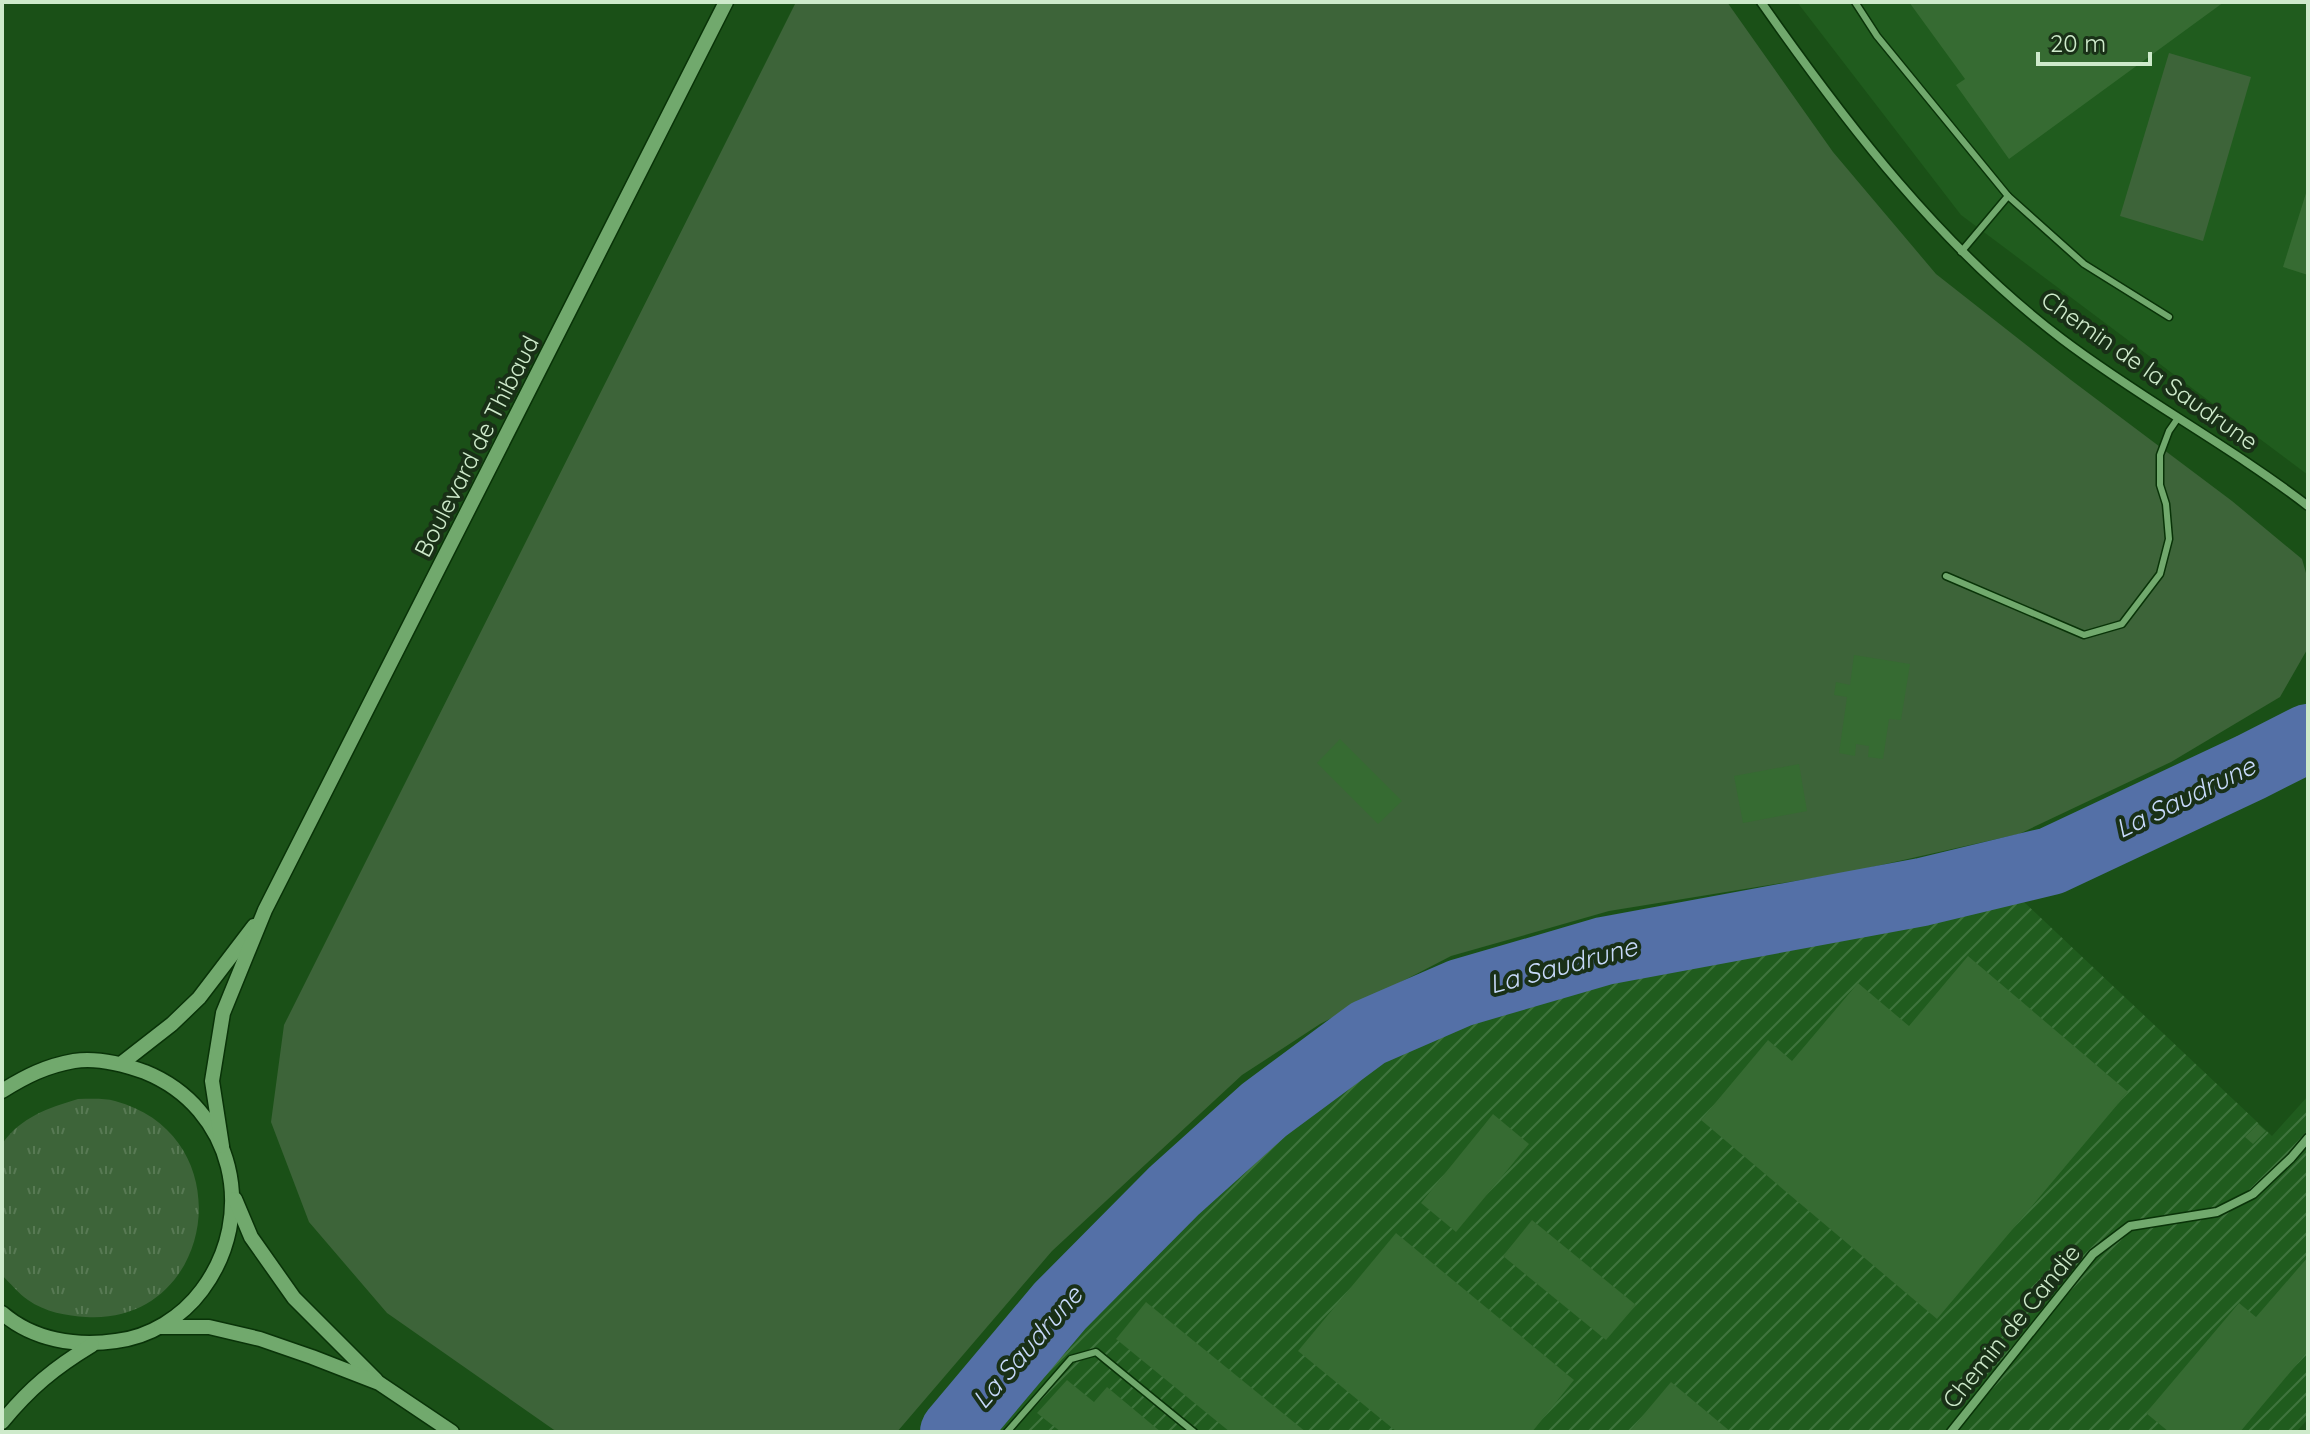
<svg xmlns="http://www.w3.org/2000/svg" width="2310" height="1434" font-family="Quicksand,sans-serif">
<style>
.built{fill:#205c1e}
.industrial{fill:url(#industrial-furrows)}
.grass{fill:url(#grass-tufts)}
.park{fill:#3d6439}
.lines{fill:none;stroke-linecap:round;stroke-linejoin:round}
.river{stroke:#5470a7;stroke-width:68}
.building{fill:#366b32}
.service-casing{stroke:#093308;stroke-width:9}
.minor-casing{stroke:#093308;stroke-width:11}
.tertiary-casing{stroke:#093308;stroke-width:17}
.service{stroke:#71a96d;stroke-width:6}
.minor{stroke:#71a96d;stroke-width:8}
.tertiary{stroke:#71a96d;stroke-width:14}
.labels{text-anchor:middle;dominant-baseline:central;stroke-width:8;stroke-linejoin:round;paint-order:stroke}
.street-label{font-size:24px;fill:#ceeacb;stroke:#193017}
.water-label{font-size:26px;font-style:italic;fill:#c7d9f9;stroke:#193017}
</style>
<defs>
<pattern id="industrial-furrows" width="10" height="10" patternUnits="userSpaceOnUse" patternTransform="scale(2)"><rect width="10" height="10" fill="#205c1e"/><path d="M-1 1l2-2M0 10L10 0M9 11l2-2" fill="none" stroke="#3f743d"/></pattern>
<pattern id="grass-tufts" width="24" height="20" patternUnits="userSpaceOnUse" patternTransform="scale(2)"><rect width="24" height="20" fill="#3d6439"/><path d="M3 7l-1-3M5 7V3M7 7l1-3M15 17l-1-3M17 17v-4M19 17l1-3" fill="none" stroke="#587a54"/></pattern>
</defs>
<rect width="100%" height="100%" fill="#1a5017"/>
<path class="built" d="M1797,2H2308V475L1961,215Z"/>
<path class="industrial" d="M2024,902L2272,1136L2308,1096V1419L2296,1432H977L1084,1303L1286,1110L1396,1041L1567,976Z"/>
<path class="grass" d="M78,1099C90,1099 104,1098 115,1101C245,1136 215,1325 86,1317C67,1316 45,1312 28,1300C19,1294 10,1283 2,1275V1144C21,1117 48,1108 78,1099Z"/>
<g class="park">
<path d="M796,2H1727L1833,152L1936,274L2071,380L2232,501L2302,559L2308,580V648L2280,697L2171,762L2019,834L1850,872L1609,911L1451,956L1320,1024L1242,1075L1052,1251L897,1432H557L387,1313L309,1222L271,1122L284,1025Z"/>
<path d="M2169,53L2251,77L2203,241L2120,216Z"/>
</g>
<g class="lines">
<path class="river" d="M954,1432L1060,1306L1174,1191L1264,1110L1368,1033L1460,993L1604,951L1922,892L2051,861L2251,767L2308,738"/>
</g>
<g class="building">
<path d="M1909,2H2224L2009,159L1956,85L1965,79Z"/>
<path d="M2307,190H2308V275L2283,267Z"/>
<path d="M1854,655L1910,664L1901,720L1889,719L1883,759L1868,757L1869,746L1856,744L1855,756L1839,753L1847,697L1834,695L1836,682L1850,685Z"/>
<path d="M1340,739L1402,801L1378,824L1317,763Z"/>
<path d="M1799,764L1807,811L1743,823L1734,776Z"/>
<path d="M1968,956L2128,1092L1937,1319L1701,1120L1768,1040L1792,1061L1858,983L1909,1026Z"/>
<path d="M1493,1114L1529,1144L1456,1232L1421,1203Z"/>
<path d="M2258,1124L2266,1131L2253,1144L2245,1137Z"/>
<path d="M1532,1220L1636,1305L1606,1340L1503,1256Z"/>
<path d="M1396,1233L1574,1380L1532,1432H1397L1298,1351Z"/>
<path d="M2308,1257V1351L2240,1432H2169L2146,1413L2239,1303L2256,1317Z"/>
<path d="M1146,1302L1306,1432H1230L1116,1339Z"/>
<path d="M1067,1380L1094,1402L1107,1387L1161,1432H1061L1037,1413Z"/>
<path d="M1671,1382L1731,1432H1629Z"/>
</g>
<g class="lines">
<defs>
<g id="service">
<path d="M1855,2L1877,36L2008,196L2084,264L2169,317"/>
<path d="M1961,252L2008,196"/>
<path d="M1946,576L2084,635L2122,624L2160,574L2169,539L2166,504L2160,485V455L2169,431L2178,418"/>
<path d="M1007,1432L1071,1359L1096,1352L1194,1432"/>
</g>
<g id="minor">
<path d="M1761,2C1848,126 1941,247 2062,339C2141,399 2230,446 2308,506"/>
<path d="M1951,1432L2093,1254L2130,1226L2217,1212L2253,1194L2291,1158L2308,1138"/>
</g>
<g id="tertiary">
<path d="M122,1063L172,1024L199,998L254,926"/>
<path d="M2,1091C26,1076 46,1066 74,1061C98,1057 123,1064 145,1072C234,1108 258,1215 202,1290C182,1317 150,1337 116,1341C76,1347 33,1340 2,1313"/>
<path d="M222,1146L212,1081L223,1013L265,910L726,2"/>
<path d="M235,1199L251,1237L294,1298L376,1380"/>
<path d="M161,1327H209L260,1339L312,1357L379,1383L452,1432"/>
<path d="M2,1422C30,1388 54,1368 92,1345"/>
</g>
</defs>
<use href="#service" class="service-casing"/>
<use href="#minor" class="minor-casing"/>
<use href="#tertiary" class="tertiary-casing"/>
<use href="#service" class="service"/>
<use href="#minor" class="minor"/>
<use href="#tertiary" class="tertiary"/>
</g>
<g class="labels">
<g class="street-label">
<text transform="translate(2150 370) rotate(35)">Chemin de la Saudrune</text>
<text transform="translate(476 446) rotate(-63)">Boulevard de Thibaud</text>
<text transform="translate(2011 1326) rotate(-51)">Chemin de Candie</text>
</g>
<g class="water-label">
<text transform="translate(2185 797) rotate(-26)">La Saudrune</text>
<text transform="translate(1563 965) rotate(-15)">La Saudrune</text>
<text transform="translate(1027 1347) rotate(-49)">La Saudrune</text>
</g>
</g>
<rect width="2310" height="1434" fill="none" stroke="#ceeacb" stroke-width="8"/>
<path d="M2038 52v12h112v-12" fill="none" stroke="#ceeacb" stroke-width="4"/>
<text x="2050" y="52" font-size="24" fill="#ceeacb" stroke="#193017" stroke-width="6" paint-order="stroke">20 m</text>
</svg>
